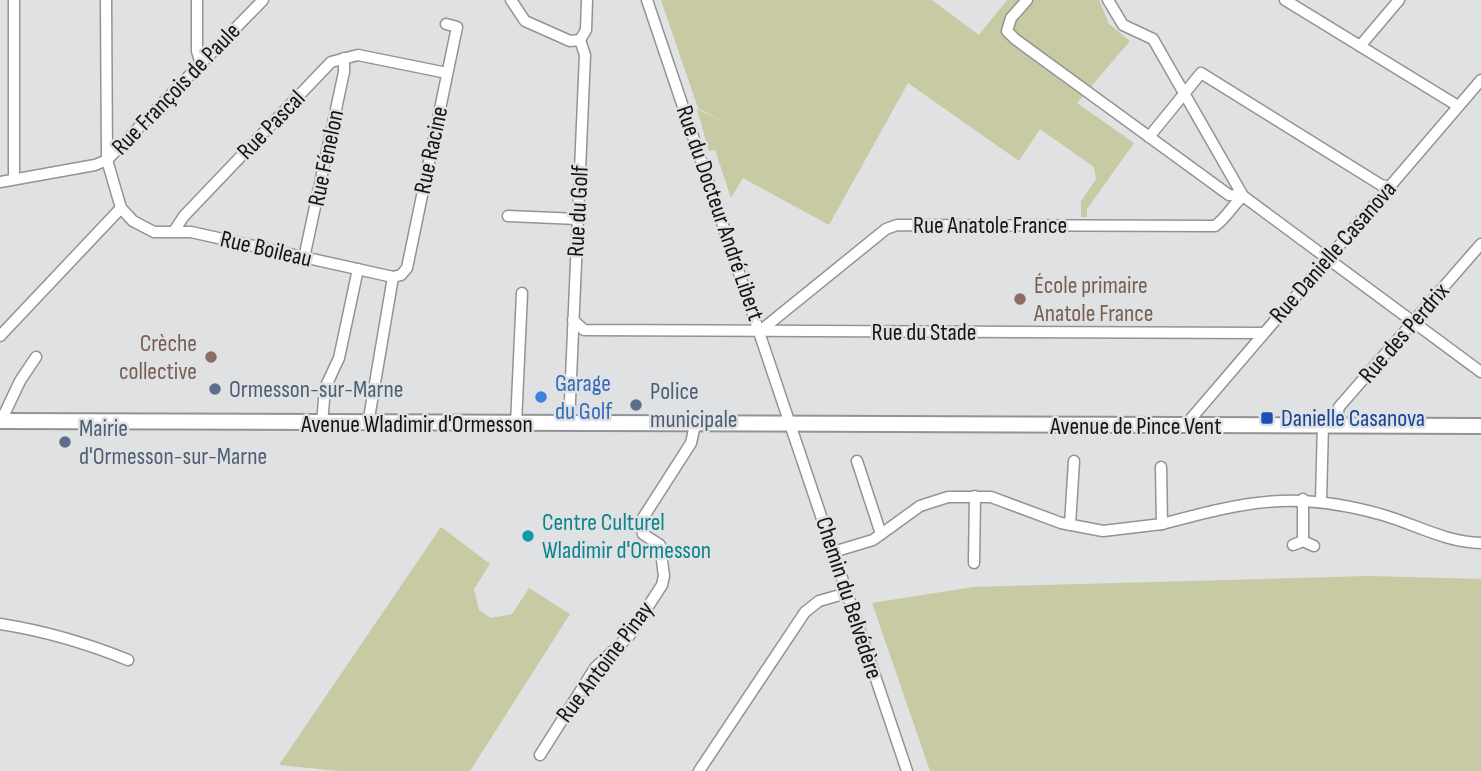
<svg xmlns="http://www.w3.org/2000/svg" width="1481" height="771" font-family="'Sofia Sans Condensed',sans-serif">
<style>
.green{fill:#c7caa2}
.lines{fill:none;stroke-linecap:round;stroke-linejoin:round}
.minor-casing{stroke:#919394;stroke-width:13}
.secondary-casing{stroke:#919394;stroke-width:18}
.minor{stroke:#fff;stroke-width:10}
.secondary{stroke:#fff;stroke-width:14}
.education-dot{fill:#8d6e63;stroke:#dfe1e2;stroke-width:2.5}
.service-dot{fill:#5c6f8a;stroke:#dfe1e2;stroke-width:2.5}
.shop-dot{fill:#3f7fe0;stroke:#dfe1e2;stroke-width:2.5}
.transit-dot{fill:#1a4fb4;stroke:#dfe1e2;stroke-width:2.5}
.culture-dot{fill:#0f9aa8;stroke:#dfe1e2;stroke-width:2.5}
.labels{text-anchor:middle;dominant-baseline:central;stroke-width:5;stroke-linejoin:round;paint-order:stroke}
.street-label{font-size:24px;fill:#131414;stroke:#dfe1e2}
.education-label{font-size:24px;fill:#785e54;stroke:#dfe1e2;text-anchor:start}
.shop-label{font-size:24px;fill:#366cbe;stroke:#dfe1e2;text-anchor:start}
.service-label{font-size:24px;fill:#4e5e75;stroke:#dfe1e2;text-anchor:start}
.transit-label{font-size:24px;fill:#164399;stroke:#dfe1e2;text-anchor:start}
.culture-label{font-size:24px;fill:#0d838f;stroke:#dfe1e2;text-anchor:start}
</style>
<rect width="100%" height="100%" fill="#dfe1e2"/>
<g class="green">
<path d="M661,0H932L979,35L1007,0H1099L1109,24L1130,41L1077,103L1134,143L1087,209V217H1081V201L1096,179L1094,167L1040,129L1019,161L908,83L829,225L743,178L731,198L715,150L709,151L697,109L724,122L698,108Z"/>
<path d="M441,527L490,564L474,589L479,610L491,618L512,614L529,588L570,614L470,771H340L279,765Z"/>
<path d="M1369,576L1481,579V771H930L872,603L973,587Z"/>
</g>
<g class="lines">
<defs>
<g id="minor">
<path d="M106,0L107,160L121,208L133,221L154,232H191L393,277L401,275L407,268L457,27L446,24"/>
<path d="M197,0V51L201,64"/>
<path d="M511,0L525,21L570,41L580,40"/>
<path d="M647,0L907,771"/>
<path d="M1027,0L1011,18L1007,31L1015,39L1229,195L1243,196"/>
<path d="M1108,0L1123,25L1153,39L1243,196L1481,372"/>
<path d="M1285,0L1458,106"/>
<path d="M1360,46L1399,0"/>
<path d="M1149,137L1201,73L1381,185L1390,187"/>
<path d="M14,179V0"/>
<path d="M0,182L95,165L107,160L263,0"/>
<path d="M508,216L578,219"/>
<path d="M174,231L184,216L331,62L358,55L447,73"/>
<path d="M304,258L344,72V58"/>
<path d="M573,320L584,330L1263,333"/>
<path d="M760,331L886,229L897,225L1215,226C1227,217 1232,206 1243,196"/>
<path d="M0,336L121,208"/>
<path d="M1,421L20,381L36,357"/>
<path d="M322,423L325,388L339,358L358,269"/>
<path d="M368,424L393,277"/>
<path d="M516,424L522,293"/>
<path d="M569,424L585,55L580,40L586,30L587,0"/>
<path d="M1335,425L1339,407L1481,244"/>
<path d="M1189,426V421L1481,80"/>
<path d="M857,461L881,534"/>
<path d="M1321,500L1323,425"/>
<path d="M1162,524C1248,501 1295,490 1383,515C1417,525 1445,542 1481,543"/>
<path d="M1070,525L1074,461"/>
<path d="M1303,541V499"/>
<path d="M1293,545L1303,541L1314,546"/>
<path d="M833,552L873,540L920,506L948,497H991L1061,523L1103,531L1162,524L1161,467"/>
<path d="M974,563L975,496"/>
<path d="M0,624C45,631 86,643 128,660"/>
<path d="M540,755L595,668L629,636L662,585L664,576L660,545L643,534L641,521L691,443L695,425"/>
<path d="M699,771L805,612L819,601L847,593"/>
</g>
<path id="secondary" d="M0,421L1481,426"/>
</defs>
<use href="#minor" class="minor-casing"/>
<use href="#secondary" class="secondary-casing"/>
<use href="#minor" class="minor"/>
<use href="#secondary" class="secondary"/>
</g>
<g class="education-dot">
<circle cx="1020" cy="299" r="7"/>
<circle cx="211" cy="357" r="7"/>
</g>
<g class="service-dot">
<circle cx="215" cy="389" r="7"/>
<circle cx="636" cy="405" r="7"/>
<circle cx="65" cy="442" r="7"/>
</g>
<circle class="shop-dot" cx="541" cy="397" r="7"/>
<rect class="transit-dot" x="1260" y="411" width="14" height="14" rx="3.5"/>
<circle class="culture-dot" cx="528" cy="536" r="7"/>
<g class="labels">
<g class="street-label">
<text transform="translate(176 89) rotate(-46)">Rue François de Paule</text>
<text transform="translate(271 125) rotate(-46)">Rue Pascal</text>
<text transform="translate(431 150) rotate(-78)">Rue Racine</text>
<text transform="translate(326 158) rotate(-78)">Rue Fénelon</text>
<text transform="translate(578 211) rotate(-87)">Rue du Golf</text>
<text transform="translate(720 213) rotate(71)">Rue du Docteur André Libert</text>
<text x="990" y="225">Rue Anatole France</text>
<text transform="translate(266 249) rotate(13)">Rue Boileau</text>
<text transform="translate(1333 252) rotate(-49)">Rue Danielle Casanova</text>
<text x="924" y="332">Rue du Stade</text>
<text transform="translate(1404 333) rotate(-49)">Rue des Perdrix</text>
<text x="417" y="424">Avenue Wladimir d'Ormesson</text>
<text x="1136" y="426">Avenue de Pince Vent</text>
<text transform="translate(849 598) rotate(72)">Chemin du Belvédère</text>
<text transform="translate(605 662) rotate(-53)">Rue Antoine Pinay</text>
</g>
<g class="education-label">
<text x="1034" y="285">École primaire<tspan x="1034" dy="28">Anatole France</tspan></text>
<text x="197" y="343" text-anchor="end">Crèche<tspan x="197" dy="28">collective</tspan></text>
</g>
<g class="shop-label">
<text x="555" y="383">Garage<tspan x="555" dy="28">du Golf</tspan></text>
</g>
<g class="service-label">
<text x="229" y="389">Ormesson-sur-Marne</text>
<text x="650" y="391">Police<tspan x="650" dy="28">municipale</tspan></text>
<text x="79" y="428">Mairie<tspan x="79" dy="28">d'Ormesson-sur-Marne</tspan></text>
</g>
<g class="transit-label">
<text x="1281" y="418">Danielle Casanova</text>
</g>
<g class="culture-label">
<text x="542" y="522">Centre Culturel<tspan x="542" dy="28">Wladimir d'Ormesson</tspan></text>
</g>
</g>
</svg>
